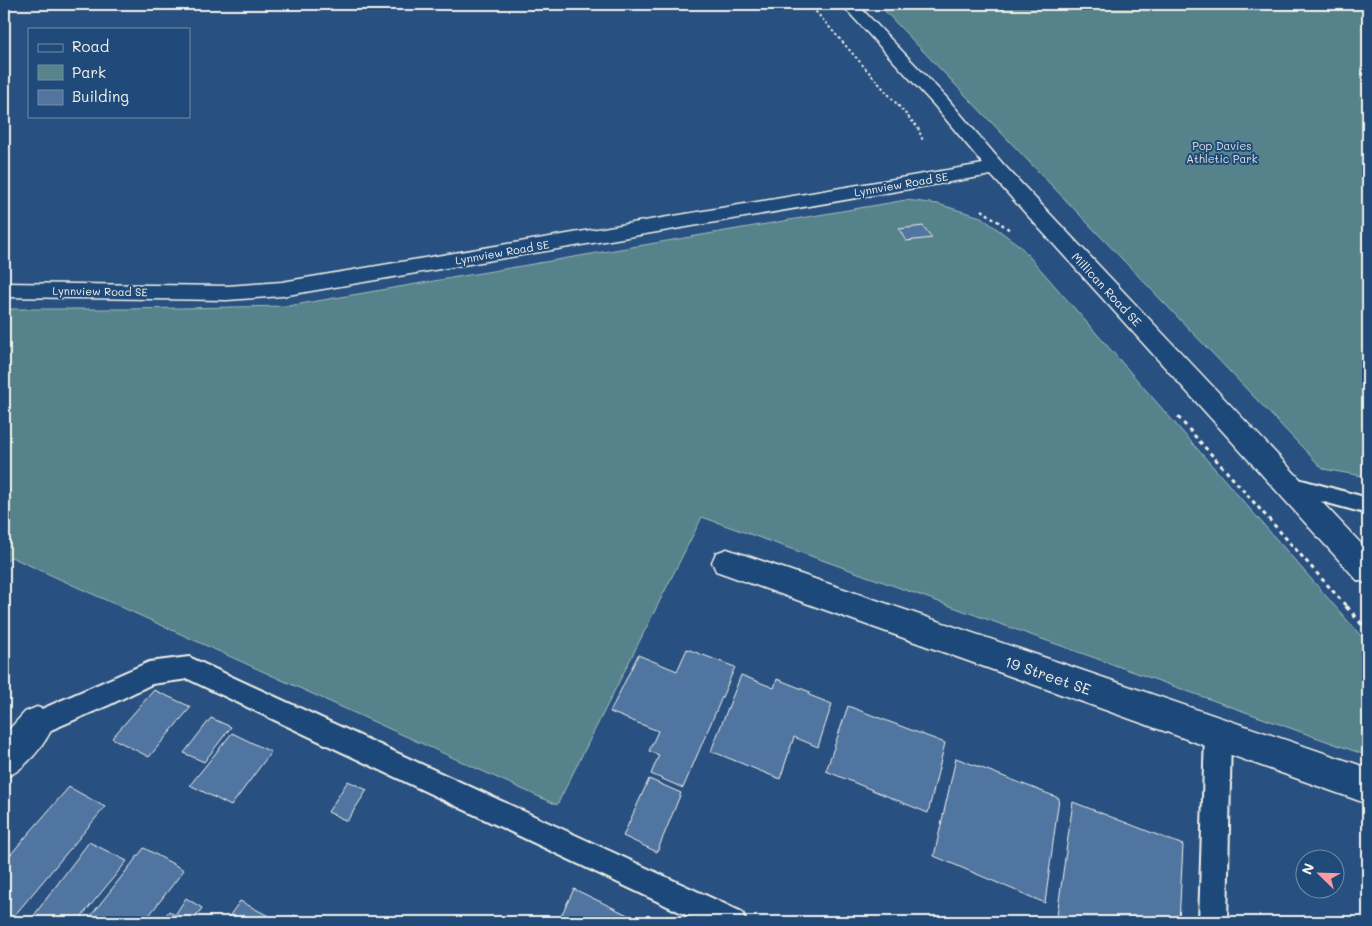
<svg xmlns="http://www.w3.org/2000/svg" width="1372" height="926" font-family="Mali,sans-serif">
<style>
.green{fill:#57838b;stroke:#a6baba}
.building{fill:#5174a1;stroke:#f4f1e8}
.lines{fill:none;stroke-linecap:round;stroke-linejoin:round}
.service-casing{stroke:#f4f1e8;stroke-width:4}
.minor-casing{stroke:#f4f1e8;stroke-width:3}
.path-far3{stroke:#f4f1e8;stroke-width:2;stroke-dasharray:2.5 2.5;stroke-linecap:butt}
.path-far2{stroke:#f4f1e8;stroke-width:2.5;stroke-dasharray:3 3;stroke-linecap:butt}
.path-far1{stroke:#f4f1e8;stroke-width:3;stroke-dasharray:4 4;stroke-linecap:butt}
.path{stroke:#f4f1e8;stroke-width:4;stroke-dasharray:5 5;stroke-linecap:butt}
.service{fill:#1f4a7a;fill-rule:evenodd}
.minor{fill:#1f4a7a;fill-rule:evenodd}
.labels{text-anchor:middle;dominant-baseline:central;stroke-width:4;stroke-linejoin:round;paint-order:stroke}
.far-park-label{font-size:11px;fill:#dce0da;stroke:#1f4a7a}
.far-street-label{font-size:11px;fill:#f4f1e8;stroke:#1f4a7a}
.street-label{font-size:12px;fill:#f4f1e8;stroke:#1f4a7a}
.near-street-label{font-size:15px;fill:#f4f1e8;stroke:#1f4a7a}
</style>
<rect width="100%" height="100%" fill="#285181"/>
<filter id="ink" filterUnits="userSpaceOnUse"><feTurbulence type="fractalNoise" baseFrequency=".02" numOctaves="2"/><feDisplacementMap in="SourceGraphic" scale="10" xChannelSelector="R" yChannelSelector="G"/><feConvolveMatrix kernelMatrix="1 2 1 2 8 2 1 2 1" color-interpolation-filters="sRGB"/></filter>
<g filter="url(#ink)">
<g class="green">
<path d="M878,4H1368V477L1323,469Z"/>
<path d="M906,200L938,204L981,217L1020,246L1368,644V756L702,517L557,805L11,557L4,564V309H125L288,306Z"/>
</g>
<g class="building">
<path d="M923,226L932,238L906,241L899,229Z"/>
<path d="M687,649L735,667L683,788L651,774L659,755L649,751L658,731L610,712L638,655L677,671Z"/>
<path d="M741,675L774,688L777,679L810,692L809,695L832,704L818,747L794,737L780,779L711,751Z"/>
<path d="M154,690L191,707L149,757L112,738Z"/>
<path d="M848,706L945,743L928,813L826,771Z"/>
<path d="M211,718L231,727L204,762L184,753Z"/>
<path d="M232,733L271,752L231,806L190,785Z"/>
<path d="M956,758L1059,798L1045,903L934,856Z"/>
<path d="M649,779L681,793L657,852L623,836Z"/>
<path d="M348,781L367,790L347,821L328,812Z"/>
<path d="M69,787L105,807L9,922H4V862Z"/>
<path d="M1073,802L1183,845L1179,922H1056Z"/>
<path d="M89,842L127,861L77,922H29Z"/>
<path d="M144,848L184,870L144,922H86Z"/>
<path d="M574,889L634,918L632,922H558Z"/>
<path d="M186,898L202,908L192,922H161L169,911L175,915Z"/>
<path d="M240,901L280,922H225Z"/>
<path d="M294,915L307,922H290Z"/>
</g>
<g class="lines">
<defs>
<g id="service">
<path d="M1287,476L1368,498V514L1280,490L1277,484L1280,478Z"/>
<path d="M189,657L742,912L746,922H701L188,679L152,684L109,705L37,736L28,733L24,724L28,715L149,662Z"/>
<path d="M1218,723L1227,726L1231,735L1227,922H1199L1205,735L1209,726Z"/>
</g>
<g id="minor">
<path d="M841,4H857L946,97L1003,164L1368,551V584L1357,580L991,175L282,296L227,300L4,297V283L227,286L282,282L983,164L934,105Z"/>
<path d="M727,549L1368,768V804L716,571L712,562L716,553Z"/>
<path d="M37,707L49,712L54,724C46,744 25,770 4,778V735L25,712Z"/>
</g>
</defs>
<use href="#service" class="service-casing"/>
<use href="#minor" class="minor-casing"/>
<path class="path-far3" d="M809,4L918,128L923,141"/>
<path class="path-far2" d="M982,210L1010,230"/>
<path class="path-far1" d="M1178,417L1347,607"/>
<path class="path" d="M1346,606L1368,631"/>
<use href="#service" class="service"/>
<use href="#minor" class="minor"/>
</g>
</g>
<g class="labels">
<g class="far-park-label">
<text x="1222" y="145">Pop Davies<tspan x="1222" dy="13">Athletic Park</tspan></text>
</g>
<g class="far-street-label">
<text transform="translate(901 184) rotate(-10)">Lynnview Road SE</text>
<text transform="translate(502 252) rotate(-10)">Lynnview Road SE</text>
<text transform="translate(100 291) rotate(1)">Lynnview Road SE</text>
</g>
<g class="street-label">
<text transform="translate(1107 289) rotate(47)">Millican Road SE</text>
</g>
<g class="near-street-label">
<text transform="translate(1048 675) rotate(19)">19 Street SE</text>
</g>
</g>
<rect width="1372" height="926" fill="none" stroke="#1f4a7a" stroke-width="20"/>
<rect x="10" y="10" width="1352" height="906" fill="none" stroke="#f4f1e8" stroke-width="2" filter="url(#ink)"/>
<rect x="28" y="28" width="162" height="90" fill="#1f4a7a" stroke="#748da6"/>
<rect x="38" y="44" width="25" height="8" fill="#1f4a7a" stroke="#748da6"/>
<text x="72" y="52" font-size="15" fill="#f4f1e8">Road</text>
<rect x="38" y="65" width="25" height="15" fill="#57838b" stroke="#748da6"/>
<text x="72" y="78" font-size="15" fill="#f4f1e8">Park</text>
<rect x="38" y="90" width="25" height="15" fill="#5174a1" stroke="#748da6"/>
<text x="72" y="102" font-size="15" fill="#f4f1e8">Building</text>
<g transform="translate(1320 874) rotate(293)"><circle r="24" fill="#1f4a7a" stroke="#748da6"/>
<path d="M0-4L9 19L0 12L-9 19Z" fill="#ff9aa2"/>
<text y="-8" font-size="14" font-weight="bold" text-anchor="middle" fill="#f4f1e8">N</text>
</g>
</svg>
